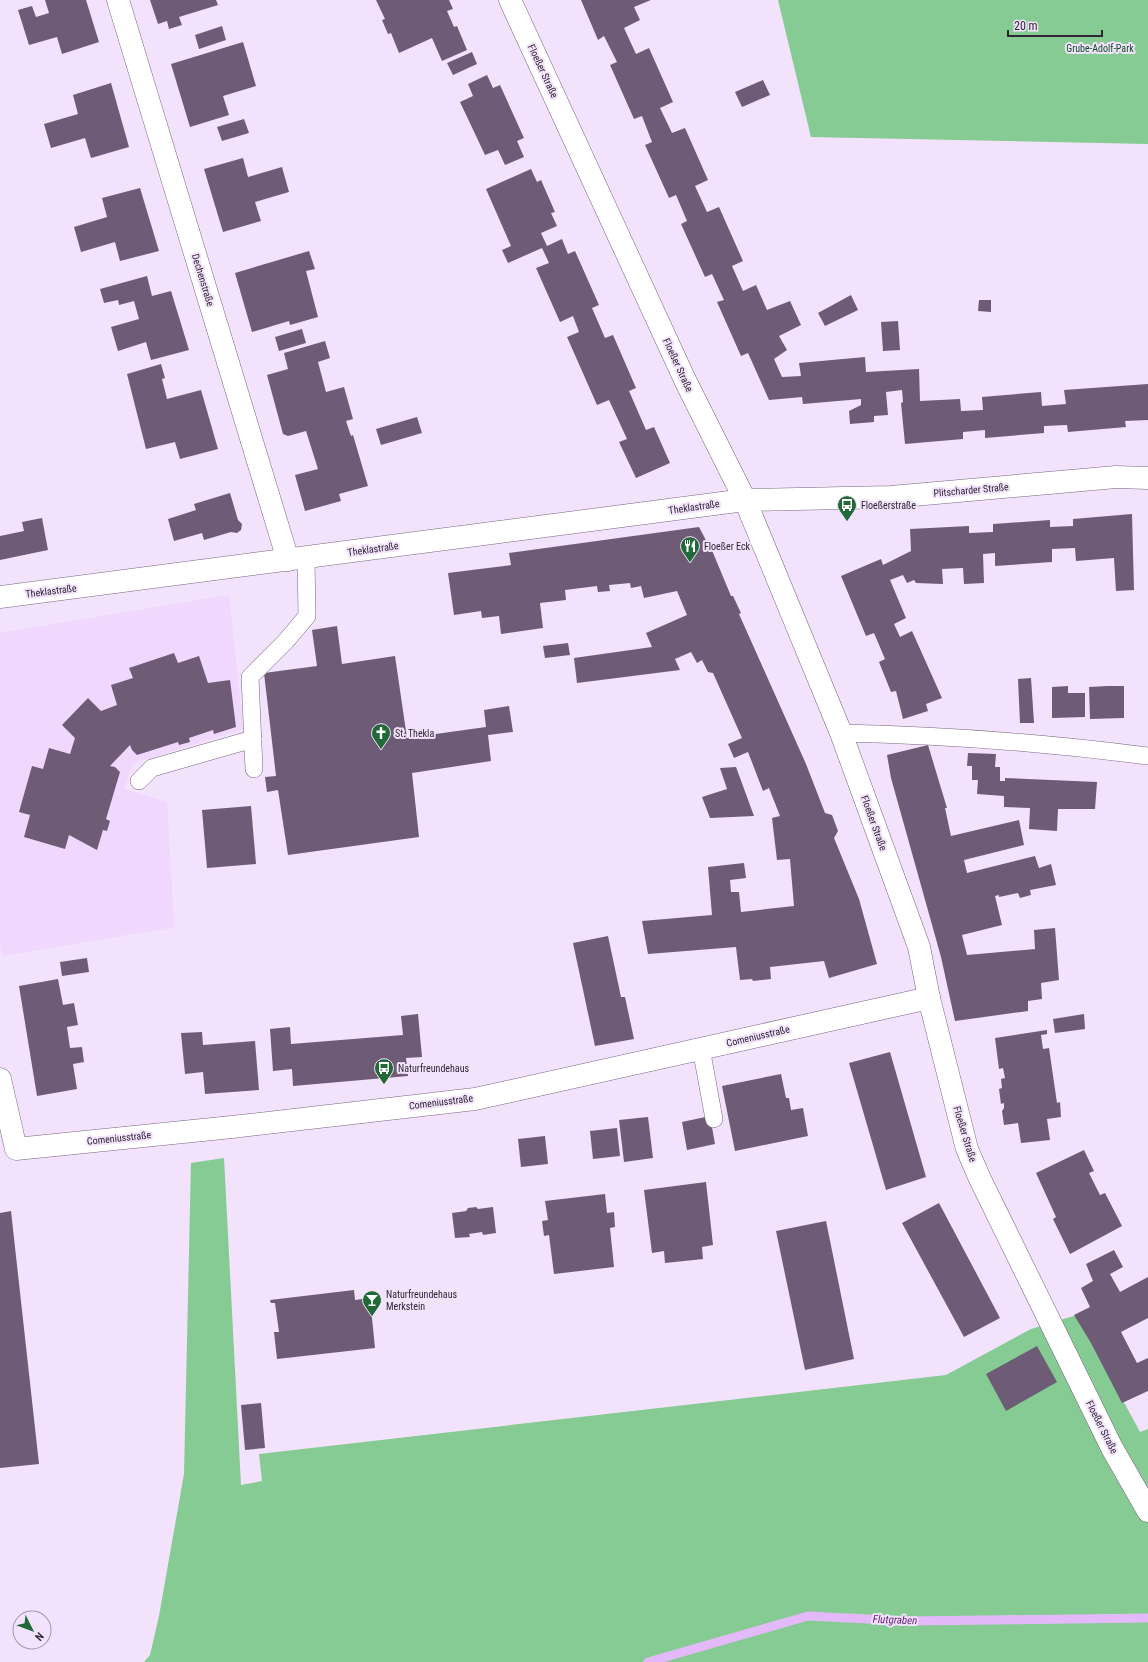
<svg xmlns="http://www.w3.org/2000/svg" width="1148" height="1662" font-family="'Roboto Condensed',sans-serif">
<style>
.built{fill:#f0d7fd}
.green{fill:#85cb93}
.lines{fill:none;stroke-linecap:round;stroke-linejoin:round}
.stream{stroke:#e4b9fa;stroke-width:9}
.building{fill:#6e5c77}
.lane-casing{stroke:#776581;stroke-width:18}
.street-casing{stroke:#776581;stroke-width:23}
.lane{stroke:#fff;stroke-width:17}
.street{stroke:#fff;stroke-width:22}
.labels{text-anchor:middle;dominant-baseline:central;stroke-width:4;stroke-linejoin:round;paint-order:stroke}
.park-label{font-size:10px;fill:#0b4b21;stroke:#f2e2fb}
.street-label{font-size:10px;fill:#2f2733;stroke:#f2e2fb}
.poi-label{font-size:10px;fill:#2f2733;stroke:#f2e2fb;text-anchor:start}
.water-label{font-size:11px;font-style:italic;fill:#611f7d;stroke:#f2e2fb}
</style>
<rect width="100%" height="100%" fill="#f2e2fb"/>
<path class="built" d="M229,595L243,729L132,764L124,789L167,802L174,927L2,956L0,944V633Z"/>
<g class="green">
<path d="M778,0H1148V144L811,137Z"/>
<path d="M224,1158L241,1485L262,1481L259,1454L946,1375L1031,1329L1077,1315L1140,1432L1148,1429V1662H144L150,1655L159,1616L184,1474L191,1163Z"/>
</g>
<g class="lines">
<path class="stream" d="M648,1662L808,1616L908,1621L1148,1618"/>
</g>
<g class="building">
<path d="M45,0H86L99,42L62,54L57,37L29,45L18,10L32,6L36,17L49,13Z"/>
<path d="M150,0H216L218,5L179,17L182,25L169,29L167,21L158,24Z"/>
<path d="M376,0H449L453,9L447,11L454,27L457,26L467,50L442,61L432,38L399,53L391,33L388,34L382,20L385,19Z"/>
<path d="M581,0H651L634,7L640,20L624,28L636,54L649,48L673,102L660,108L672,133L685,128L708,180L695,186L707,212L719,207L743,261L732,266L743,291L756,285L767,310L790,301L801,325L779,336L787,350L774,359L782,377L801,376L799,363L865,357L866,372L919,369L920,401L960,399L961,411L983,410L982,397L1041,392L1042,406L1066,404L1064,390L1148,384V420L1125,421L1126,427L1068,432L1067,425L1044,426V433L985,438V430L963,432V439L905,444L901,403L903,402L902,390L886,392L888,415L874,416V422L850,424L849,411L861,405V399L803,404L802,397L769,400L748,353L741,356L717,302L724,300L712,274L705,277L681,224L687,221L676,195L669,198L645,145L652,142L642,116L634,119L610,65L617,62L604,36L598,40Z"/>
<path d="M222,26L226,40L199,49L195,35Z"/>
<path d="M243,42L256,86L223,96L229,115L190,127L171,64Z"/>
<path d="M472,52L477,64L453,75L447,63Z"/>
<path d="M487,75L493,88L500,85L524,138L517,141L524,157L505,165L498,150L485,155L460,102L473,96L468,84Z"/>
<path d="M763,80L770,95L742,107L735,92Z"/>
<path d="M111,83L129,147L91,158L85,138L51,148L44,124L78,114L73,95Z"/>
<path d="M244,119L249,133L222,141L217,127Z"/>
<path d="M243,158L248,177L282,167L289,192L255,202L261,221L223,232L204,169Z"/>
<path d="M531,169L537,182L541,180L555,212L551,213L557,226L541,233L547,246L562,239L568,254L575,251L599,305L592,308L605,338L613,335L636,388L629,391L646,430L654,427L670,463L636,478L619,442L627,439L609,400L597,405L567,337L579,332L573,316L560,322L536,268L549,263L542,248L508,263L502,250L511,246L486,189Z"/>
<path d="M140,188L159,251L120,261L115,242L81,252L74,227L107,217L102,198Z"/>
<path d="M309,251L315,269L306,271L318,317L290,325L289,321L252,332L235,273Z"/>
<path d="M147,276L152,296L171,291L189,350L151,360L146,342L118,351L111,327L139,319L134,301L119,305L118,300L104,303L100,289Z"/>
<path d="M851,295L858,310L825,326L818,313Z"/>
<path d="M979,300H991V312L978,311Z"/>
<path d="M898,321L900,350L883,351L881,322Z"/>
<path d="M302,329L306,343L279,351L275,337Z"/>
<path d="M325,341L330,358L318,362L326,392L344,387L353,419L346,421L351,436L353,435L368,486L339,494L341,501L305,511L295,475L318,469L306,431L288,436L283,434L267,375L288,369L284,353Z"/>
<path d="M161,364L165,378L162,379L167,399L201,390L218,449L180,459L175,442L146,449L127,374Z"/>
<path d="M417,417L422,433L381,445L376,429Z"/>
<path d="M230,493L238,520L242,524L241,530L237,533L231,532L204,540L202,533L174,541L168,519L196,510L194,504Z"/>
<path d="M1132,514L1134,590L1116,591L1114,558L1076,561L1075,548L1052,549V562L995,566V553L983,554L984,583L964,584L963,568L942,569L943,584L916,583L914,580L907,583L903,575L890,580L906,618L894,624L900,637L912,631L942,698L926,704L928,711L903,719L896,691L891,692L879,662L885,659L874,633L866,636L841,576L881,559L883,565L911,551L910,529L969,526V533L993,532V524L1050,520V527L1073,526V519Z"/>
<path d="M42,518L48,550L0,560V536L24,531L22,522Z"/>
<path d="M699,527L710,548H711L731,596H733L741,613L739,614L806,764L825,813L832,815L838,831L834,838L859,899L877,964L829,978L824,961L770,967L771,979L753,981L752,979L740,980L736,947L648,954L642,921L712,915L708,867L744,863L746,878L730,880L731,892H739L741,912L794,906L790,859L777,860L772,818L780,816L769,788L763,791L748,752L734,758L728,744L742,738L713,673L708,672L702,660L697,663L691,652L675,659L680,670L577,683L574,658L652,647L646,633L687,615L677,591L644,598L641,586L631,588L630,583L609,585L610,591L598,592L597,586L565,590L566,600L540,603L543,628L501,634L499,616L482,618L481,611L454,615L448,573L511,565L509,553Z"/>
<path d="M337,626L342,664L395,656L407,738L486,727L484,710L509,706L513,732L488,735L491,761L412,773L419,837L288,855L278,790L267,792L265,777L276,776L264,673L317,666L312,630Z"/>
<path d="M568,643L570,655L545,658L543,646Z"/>
<path d="M174,653L178,663L199,656L208,683L230,680L236,727L214,734L213,730L189,738L190,742L179,745L178,742L137,755L132,750L130,745L110,766L115,767L120,772L106,819L110,821L107,831L103,830L97,850L69,835L65,849L24,837L30,815L19,812L32,766L43,769L49,748L70,754L75,738L62,725L88,698L101,711L117,705L111,685L133,678L129,668Z"/>
<path d="M1031,678L1034,723H1020L1018,679Z"/>
<path d="M1068,686V693H1085V717L1052,718V687Z"/>
<path d="M1107,686H1124V718L1090,719L1089,687Z"/>
<path d="M928,745L947,808H945L951,836L1019,820L1024,845L964,860L967,873L1035,856L1039,868L1051,864L1056,885L1030,890L1031,895L1020,898L1018,893L999,897V895L995,896L1002,925L962,935L967,955L1035,949L1034,930L1055,928L1059,980L1041,983L1042,999L1028,1001V1011L955,1021L941,957L891,778L887,755Z"/>
<path d="M968,753L996,754L995,767H1000V781H1005V778L1097,782L1095,809H1058L1057,831L1029,829L1030,808L1004,807V796L977,794L978,780H972V766H967Z"/>
<path d="M736,767L754,816L710,818L702,797L727,789L720,768Z"/>
<path d="M251,806L256,864L207,868L202,810Z"/>
<path d="M608,936L621,997H625L634,1039L595,1046L573,943Z"/>
<path d="M87,958L89,972L62,976L60,962Z"/>
<path d="M58,979L63,1005L74,1003L78,1025L67,1027L70,1048L82,1047L84,1062L73,1064L77,1089L37,1096L19,986Z"/>
<path d="M418,1014L422,1057L406,1058L408,1076L293,1086L292,1069L273,1071L270,1029L290,1027L291,1044L403,1035L401,1016Z"/>
<path d="M1084,1014L1085,1029L1055,1033L1053,1019Z"/>
<path d="M1047,1030V1034L1041,1035L1043,1049L1049,1048L1057,1103L1060,1102L1061,1117L1047,1119L1050,1140L1021,1143L1018,1123L1004,1125L1002,1111L1004,1108V1103L1001,1104L999,1089L1002,1088L1001,1079L1005,1078L1003,1068L999,1069L995,1038Z"/>
<path d="M202,1032L203,1045L255,1041L259,1090L205,1094L203,1072L185,1074L181,1033Z"/>
<path d="M890,1052L926,1177L886,1190L849,1063Z"/>
<path d="M781,1074L786,1098H789L791,1110L803,1108L808,1136L735,1151L722,1086Z"/>
<path d="M710,1116L715,1144L687,1150L682,1122Z"/>
<path d="M648,1117L653,1158L624,1162L619,1120Z"/>
<path d="M617,1128L620,1156L593,1159L590,1131Z"/>
<path d="M545,1136L548,1164L521,1167L518,1139Z"/>
<path d="M1084,1150L1094,1171L1089,1173L1100,1195L1105,1193L1122,1226L1070,1254L1053,1219L1056,1217L1036,1173Z"/>
<path d="M706,1182L713,1245L702,1247L703,1259L665,1263L664,1251L652,1253L644,1190Z"/>
<path d="M605,1194L607,1213L614,1212L615,1227L610,1228L614,1267L554,1274L549,1235L544,1236L542,1221L548,1220L545,1201Z"/>
<path d="M939,1203L1000,1318L964,1337L902,1223Z"/>
<path d="M476,1207L478,1209L493,1207L496,1233L483,1235L482,1232L469,1234L470,1237L455,1238L452,1213L466,1211L468,1208Z"/>
<path d="M11,1211L39,1464L0,1468V1213Z"/>
<path d="M826,1221L854,1359L805,1370L776,1231Z"/>
<path d="M1114,1250L1123,1267L1110,1274L1120,1292L1148,1277V1318L1121,1332L1137,1363L1148,1358V1391L1122,1403L1091,1343L1074,1315L1090,1307L1081,1288L1093,1281L1086,1264Z"/>
<path d="M354,1290L355,1300L370,1298L375,1348L277,1359L274,1332H279L275,1303H271L270,1300Z"/>
<path d="M1037,1346L1057,1382L1006,1411L986,1374Z"/>
<path d="M261,1403L265,1448L245,1450L241,1405Z"/>
</g>
<g class="lines">
<defs>
<g id="lane">
<path d="M841,733C944,735 1046,743 1148,756"/>
<path d="M254,769L250,677L286,641L307,616L306,558"/>
<path d="M139,781L152,768L253,739"/>
<path d="M701,1048L714,1119"/>
</g>
<g id="street">
<path d="M118,0L288,560"/>
<path d="M510,0L685,380L745,500L841,733L919,947L929,998L967,1149L980,1179L1112,1448L1148,1511"/>
<path d="M0,597L745,500L891,497L1116,477L1148,478"/>
<path d="M0,1079L16,1149L232,1127L475,1099L929,998"/>
</g>
</defs>
<use href="#lane" class="lane-casing"/>
<use href="#street" class="street-casing"/>
<use href="#lane" class="lane"/>
<use href="#street" class="street"/>
</g>
<defs>
<symbol id="bus-pin" viewBox="-11 -11 22 30"><path d="M0 17L-7.5 6A9.5 9.5 0 1 1 7.5 6Z" fill="#216936" stroke="#f2e2fb"/><path d="M-5-6H5V4H4V6H2V4H-2V6H-4V4H-5ZM-3.5-4V0h7V-4ZM-3.5 1.2v1.5H-2V1.2ZM2 1.2v1.5H3.5V1.2Z" fill="#fff"/></symbol>
<symbol id="restaurant-pin" viewBox="-11 -11 22 30"><path d="M0 17L-7.5 6A9.5 9.5 0 1 1 7.5 6Z" fill="#216936" stroke="#f2e2fb"/><path d="M-5-6h1v4h1v-4h1v4h1v-4h1v5L-1.5 .5V6h-2V.5L-5-1ZM5-6V6H3V1.5H1.5Q1.5-4 5-6Z" fill="#fff"/></symbol>
<symbol id="church-pin" viewBox="-11 -11 22 30"><path d="M0 17L-7.5 6A9.5 9.5 0 1 1 7.5 6Z" fill="#216936" stroke="#f2e2fb"/><path d="M-1.2-6h2.4v3.5h3.3v2.4h-3.3V6h-2.4V-.1h-3.3v-2.4h3.3Z" fill="#fff"/></symbol>
<symbol id="bar-pin" viewBox="-11 -11 22 30"><path d="M0 17L-7.5 6A9.5 9.5 0 1 1 7.5 6Z" fill="#216936" stroke="#f2e2fb"/><path d="M-6-5H6L.8 .8V4.5H3.5V6h-7V4.5H-.8V.8Z" fill="#fff"/></symbol>
</defs>
<g fill-rule="evenodd">
<use href="#bus-pin" x="836" y="494" width="22" height="30"/>
<use href="#restaurant-pin" x="679" y="535" width="22" height="30"/>
<use href="#church-pin" x="370" y="722" width="22" height="30"/>
<use href="#bus-pin" x="373" y="1057" width="22" height="30"/>
<use href="#bar-pin" x="361" y="1289" width="22" height="30"/>
</g>
<g class="labels">
<g class="park-label">
<text x="1100" y="48">Grube-Adolf-Park</text>
</g>
<g class="street-label">
<text transform="translate(543 71) rotate(65)">Floeßer Straße</text>
<text transform="translate(203 280) rotate(73)">Dechenstraße</text>
<text transform="translate(678 365) rotate(65)">Floeßer Straße</text>
<text transform="translate(971 490) rotate(-5)">Plitscharder Straße</text>
<text transform="translate(694 507) rotate(-8)">Theklastraße</text>
<text transform="translate(373 549) rotate(-8)">Theklastraße</text>
<text transform="translate(51 591) rotate(-7)">Theklastraße</text>
<text transform="translate(874 823) rotate(70)">Floeßer Straße</text>
<text transform="translate(758 1036) rotate(-13)">Comeniusstraße</text>
<text transform="translate(441 1102) rotate(-7)">Comeniusstraße</text>
<text transform="translate(965 1134) rotate(73)">Floeßer Straße</text>
<text transform="translate(119 1138) rotate(-6)">Comeniusstraße</text>
<text transform="translate(1102 1427) rotate(63)">Floeßer Straße</text>
</g>
<g class="poi-label">
<text x="861" y="505">Floeßerstraße</text>
<text x="704" y="546">Floeßer Eck</text>
<text x="395" y="733">St. Thekla</text>
<text x="398" y="1068">Naturfreundehaus</text>
<text x="386" y="1294">Naturfreundehaus<tspan x="386" dy="12">Merkstein</tspan></text>
</g>
<g class="water-label">
<text transform="translate(895 1620) rotate(2)">Flutgraben</text>
</g>
</g>
<g transform="translate(32 1630) rotate(132)"><circle r="19" fill="#f2e2fb" stroke="#a497ab"/>
<path d="M0-3L7 15L0 10L-7 15Z" fill="#216936"/>
<text y="-6" font-size="11" font-weight="bold" text-anchor="middle" fill="#2f2733">N</text>
</g>
<path d="M1008 30v6h94v-6" fill="none" stroke="#2f2733" stroke-width="2"/>
<text x="1014" y="30" font-size="12" fill="#2f2733" stroke="#f2e2fb" stroke-width="3" paint-order="stroke">20 m</text>
</svg>
